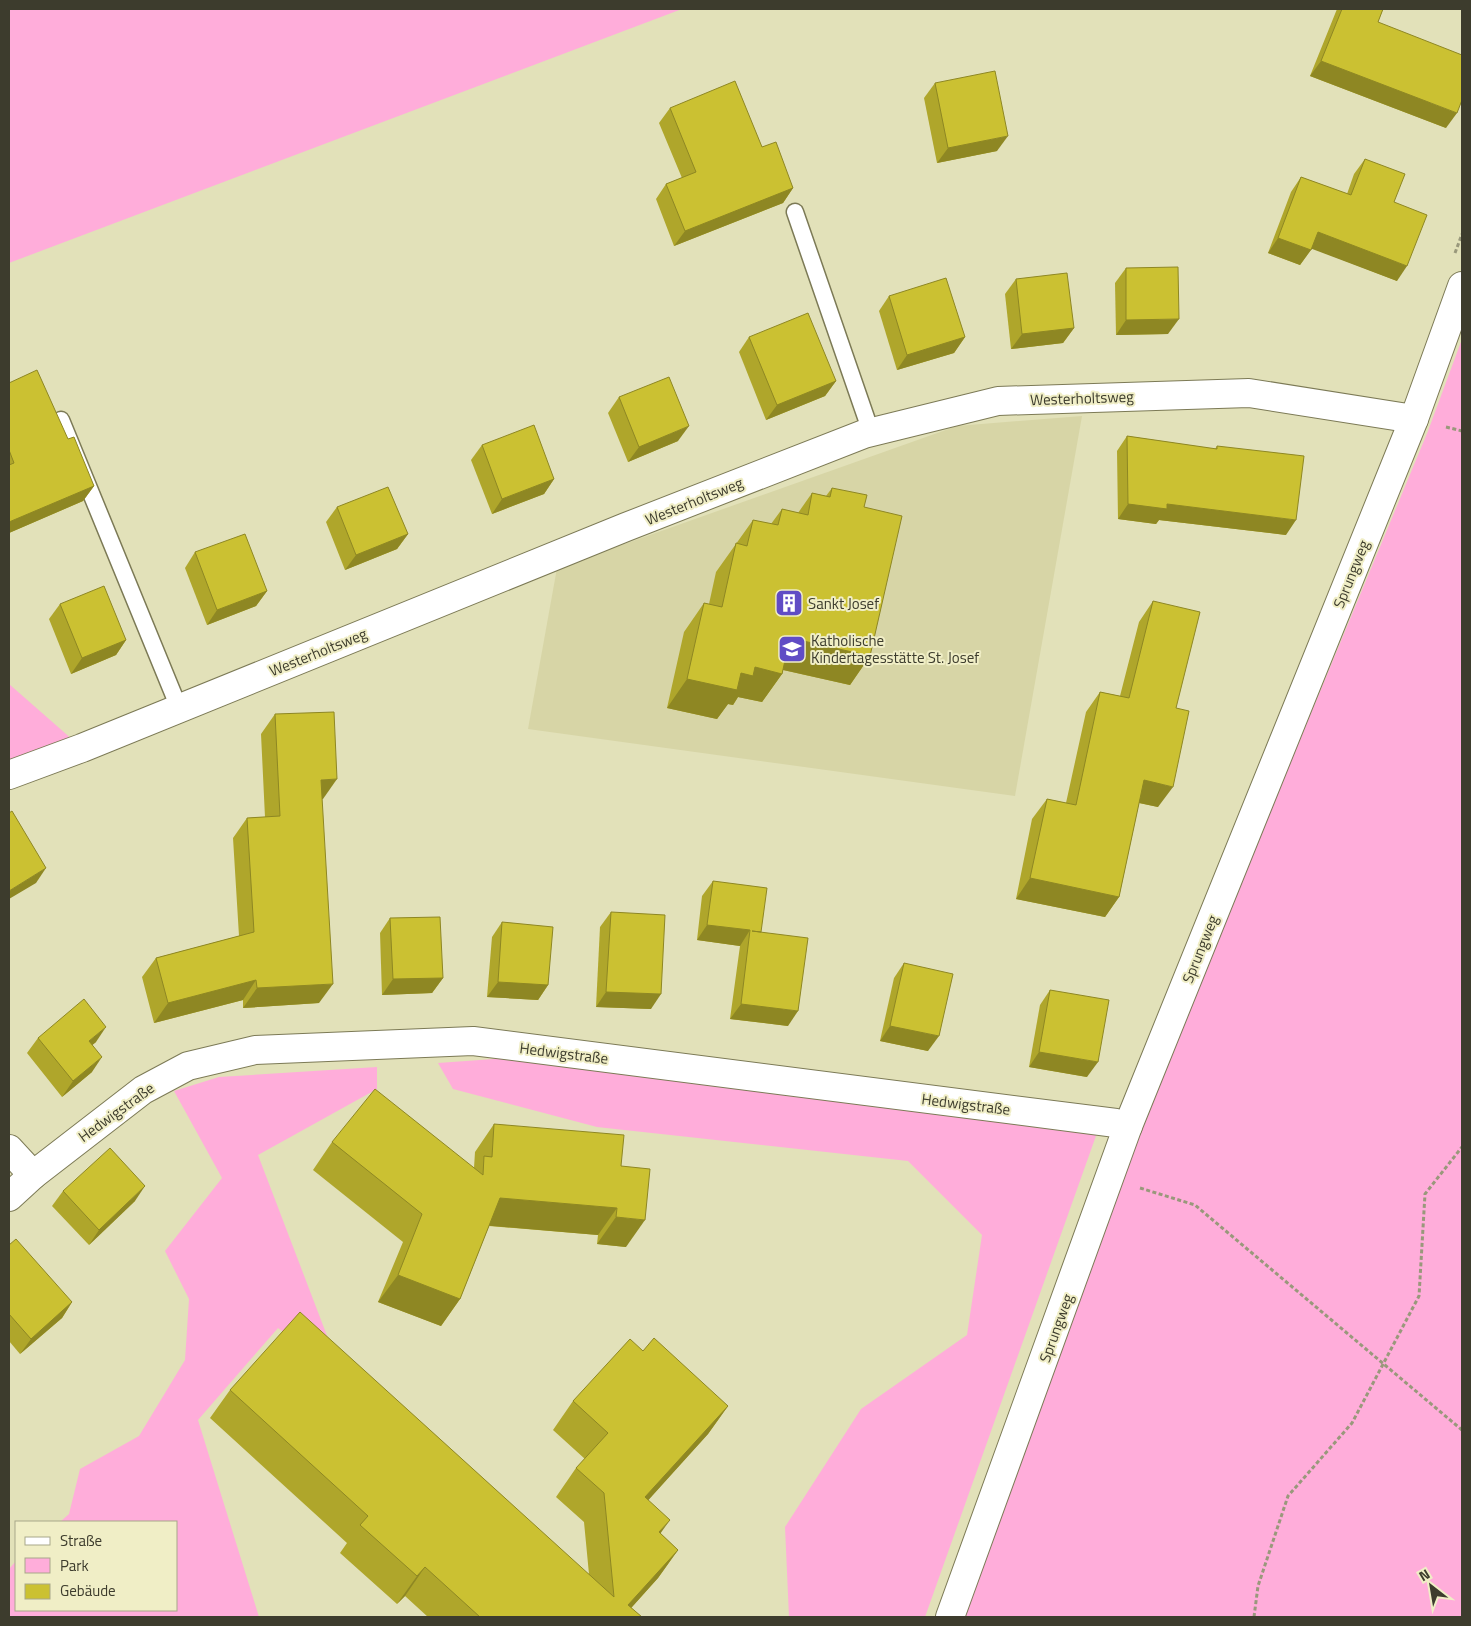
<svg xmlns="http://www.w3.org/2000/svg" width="1471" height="1626" font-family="'Titillium Web',sans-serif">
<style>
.built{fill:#d7d5a6}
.green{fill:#ffadda}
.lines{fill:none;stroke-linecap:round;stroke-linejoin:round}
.lane-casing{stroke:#7c7a56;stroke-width:19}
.street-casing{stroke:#7c7a56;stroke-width:30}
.path{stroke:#99987b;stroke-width:3;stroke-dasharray:4 2.5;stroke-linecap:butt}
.lane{stroke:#fff;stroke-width:16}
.street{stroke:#fff;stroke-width:28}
.wall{fill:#afa62b}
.shaded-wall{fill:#8e8723}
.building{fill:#cbc132;stroke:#8e8723}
.labels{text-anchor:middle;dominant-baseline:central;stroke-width:4;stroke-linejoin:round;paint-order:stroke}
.street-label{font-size:15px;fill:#3d3c2d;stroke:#f0eec6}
.poi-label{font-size:15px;fill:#3d3c2d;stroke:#f0eec6;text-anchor:start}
</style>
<rect width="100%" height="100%" fill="#e2e1b9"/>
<path class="built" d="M1082,416L1015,796L528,729L557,568L957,426Z"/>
<g class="green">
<path d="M9,9H682L9,263Z"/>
<path d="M1462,339V1617H964L1147,1109L1428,431Z"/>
<path d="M9,684L82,748L9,775Z"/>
<path d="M508,1058L1097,1133L925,1617H789L785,1527L861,1409L967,1335L982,1235L908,1161L597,1127L453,1089L438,1063Z"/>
<path d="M377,1067V1089L258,1155L342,1375L278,1328L198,1420L259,1617H9V1569L16,1561V1610H176V1522H60L69,1514L80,1469L139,1436L185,1360L189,1299L165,1251L222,1178L174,1091L219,1077Z"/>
</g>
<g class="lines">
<defs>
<g id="lane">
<path d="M795,212L871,432"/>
<path d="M61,420L179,708"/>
</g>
<g id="street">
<path d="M9,775L82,748L626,527L864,434L998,401L1249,393L1414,419"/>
<path d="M9,1149L33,1175L9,1197"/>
<path d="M33,1175L143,1090L188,1066L255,1050L473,1041L1116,1123L1128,1126"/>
<path d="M950,1617L1128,1126L1414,419L1462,286"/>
</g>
</defs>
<use href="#lane" class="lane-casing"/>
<use href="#street" class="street-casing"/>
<g class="path">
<path d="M1455,253L1462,234"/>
<path d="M1446,427L1462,431"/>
<path d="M1140,1188L1195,1205L1462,1430"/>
<path d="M1254,1617L1258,1586L1288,1496L1352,1423L1419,1296L1425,1194L1462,1147"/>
</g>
<use href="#lane" class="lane"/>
<use href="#street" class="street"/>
</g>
<g class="wall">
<path d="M1337,9H1383L1378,22L1446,128L1310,76Z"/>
<path d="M935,83L997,151L937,163L924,98Z"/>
<path d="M670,108L762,147L793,188L783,203L674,246L656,199L666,184L682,178L659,123Z"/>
<path d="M1365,159L1394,202L1397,281L1312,248L1300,265L1268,253L1291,192L1301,177L1347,194L1354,174Z"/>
<path d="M1126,268L1168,334L1116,335L1115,283Z"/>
<path d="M1016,279L1074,328L1063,343L1011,349L1005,294Z"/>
<path d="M889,296L965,337L954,353L897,370L879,311Z"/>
<path d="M749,337L836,381L825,396L766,420L739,352Z"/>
<path d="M9,383L68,439L94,486L83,501L9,533Z"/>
<path d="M619,397L678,441L628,462L608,413Z"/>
<path d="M1127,436L1215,449L1217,446L1286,535L1159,520L1156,524L1118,519L1117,451Z"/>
<path d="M482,445L554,479L544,494L492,514L471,460Z"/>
<path d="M832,488L864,507L870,656L850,685L783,670L782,674L762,702L738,697L733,705L728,704L717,719L667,708L684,632L704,603L709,604L716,572L753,520L771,524L782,509L798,513L812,493L826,496Z"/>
<path d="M337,507L408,534L397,549L345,570L326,522Z"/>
<path d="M195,552L267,591L256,606L207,625L185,568Z"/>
<path d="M1153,601L1176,708L1158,807L1139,803L1119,897L1105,917L1016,899L1032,819L1047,799L1066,803L1086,712L1100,692L1120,696L1139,622Z"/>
<path d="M60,604L126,640L116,655L71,674L49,619Z"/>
<path d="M275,714L323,799H322L319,1003L243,1008V1000L154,1023L142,977L156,958L239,936L233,838L247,818L265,817L261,734Z"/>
<path d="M713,881L761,932L788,1026L730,1019L740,946L697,940L702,896Z"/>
<path d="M611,912L651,1009L596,1007L600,927Z"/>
<path d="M390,918L443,978L432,993L382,995L380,933Z"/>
<path d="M502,922L548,985L538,1000L487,997L492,937Z"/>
<path d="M904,963L928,1051L880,1041L894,978Z"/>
<path d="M1050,990L1087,1077L1029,1067L1040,1005Z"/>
<path d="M38,1038L96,1042L92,1045V1072L62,1097L27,1053Z"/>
<path d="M494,1124L621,1166L626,1247L597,1244L598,1235L489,1226L460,1299L441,1326L378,1302L403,1242L313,1170L332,1142L474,1168L475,1152Z"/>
<path d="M63,1191L135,1201L89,1245L52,1206Z"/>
<path d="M9,1245L72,1302L62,1318L20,1354L9,1341Z"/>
<path d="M643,1351L728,1406L708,1434L648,1500L661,1534L678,1550L658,1578L631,1608L642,1617H428L405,1596L397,1604L340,1553L347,1543L210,1418L230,1390L589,1574L584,1522L556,1497L576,1468L585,1459L553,1430L573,1401Z"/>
</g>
<g class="shaded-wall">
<path d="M1321,61L1457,113L1446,128L1310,76Z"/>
<path d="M1008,136L997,151L937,163L948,148Z"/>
<path d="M793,188L783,203L674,246L685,231Z"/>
<path d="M1318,232L1407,266L1397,281L1307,247Z"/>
<path d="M1278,238L1311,250L1300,265L1268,253Z"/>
<path d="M1179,319L1168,334L1116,335L1126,320Z"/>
<path d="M1074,328L1063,343L1011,349L1022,334Z"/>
<path d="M965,337L954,353L897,370L907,355Z"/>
<path d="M836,381L825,396L766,420L777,405Z"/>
<path d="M689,426L678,441L628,462L639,447Z"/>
<path d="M554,479L544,494L492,514L502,499Z"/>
<path d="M94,486L83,501L9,533V522Z"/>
<path d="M1128,504H1167L1296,520L1286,535L1159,520L1156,524L1118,519Z"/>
<path d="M408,534L397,549L345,570L356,555Z"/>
<path d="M267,591L256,606L207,625L217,610Z"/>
<path d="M790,638L870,656L850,685L770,667Z"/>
<path d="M126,640L116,655L71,674L82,658Z"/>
<path d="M755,667L782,674L762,702L738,697L733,705L728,704L717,719L667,708L687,679L741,673Z"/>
<path d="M337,779L323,799L307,800L321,780Z"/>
<path d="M1144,780L1173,787L1158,807L1130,801Z"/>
<path d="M46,868L36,883L9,899V891Z"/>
<path d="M1030,878L1119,897L1105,917L1016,899Z"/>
<path d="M707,925L750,930L740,946L697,940Z"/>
<path d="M443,978L432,993L382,995L393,979Z"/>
<path d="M256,980L243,1000L154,1023L168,1003Z"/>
<path d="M498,982L548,985L538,1000L487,997Z"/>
<path d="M333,984L319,1003L243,1008L257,988Z"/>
<path d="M606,992L661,994L651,1009L596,1007Z"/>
<path d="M741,1004L798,1011L788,1026L730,1019Z"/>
<path d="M890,1026L939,1036L928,1051L880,1041Z"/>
<path d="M106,1027L96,1042L79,1056L89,1041Z"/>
<path d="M1039,1052L1098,1062L1087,1077L1029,1067Z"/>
<path d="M102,1057L92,1072L62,1097L73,1081Z"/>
<path d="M145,1186L135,1201L89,1245L99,1230Z"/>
<path d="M500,1198L617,1208L598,1235L481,1225Z"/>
<path d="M616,1217L645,1220L626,1247L597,1244Z"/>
<path d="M398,1275L460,1299L441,1326L378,1302Z"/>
<path d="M72,1302L62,1318L20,1354L31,1339Z"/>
<path d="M728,1406L708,1434L625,1526L645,1497Z"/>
<path d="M670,1520L650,1548L659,1532Z"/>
<path d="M678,1550L658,1578L623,1617L628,1605Z"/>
<path d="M425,1567L405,1596L397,1604L417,1576Z"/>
</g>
<g class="building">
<path d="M1342,9H1383L1378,22L1462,55V100L1457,113L1321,61Z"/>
<path d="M995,71L1008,136L948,148L935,83Z"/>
<path d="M735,81L762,147L776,142L793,188L685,231L666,184L696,172L670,108Z"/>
<path d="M1365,159L1405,174L1394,202L1427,215L1407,266L1318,232L1311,250L1278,238L1301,177L1351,195Z"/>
<path d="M1178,267L1179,319L1126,320V268Z"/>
<path d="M1067,273L1074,328L1022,334L1016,279Z"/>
<path d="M946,278L965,337L907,355L889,296Z"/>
<path d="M808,313L836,381L777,405L749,337Z"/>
<path d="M37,370L68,439L74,437L94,486L9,522V465L14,463L9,450V383Z"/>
<path d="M669,377L689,426L639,447L619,397Z"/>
<path d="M534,425L554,479L502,499L482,445Z"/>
<path d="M1127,436L1217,449V446L1304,456L1296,520L1167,504V509L1128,504Z"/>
<path d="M388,487L408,534L356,555L337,507Z"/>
<path d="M832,488L867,495L864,507L902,516L870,656L790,638L782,674L755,667L753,676L741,673L737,690L687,679L704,603L722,607L736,543L747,546L753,520L778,525L782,509L808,515L812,493L830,497Z"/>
<path d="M245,534L267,591L217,610L195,552Z"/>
<path d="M104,586L126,640L82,658L60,604Z"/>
<path d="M1153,601L1200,612L1176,708L1189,711L1173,787L1144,780L1119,897L1030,878L1047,799L1076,805L1100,692L1129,698Z"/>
<path d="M334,712L337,779L321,780L333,984L257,988L256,980L168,1003L156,958L254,932L247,818L280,816L275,714Z"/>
<path d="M12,811L46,868L9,891V813Z"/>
<path d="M713,881L767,888L761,932L752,931L808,938L798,1011L741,1004L750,930L707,925Z"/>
<path d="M611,912L665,915L661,994L606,992Z"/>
<path d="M440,917L443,978L393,979L390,918Z"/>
<path d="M502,922L553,927L548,985L498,982Z"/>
<path d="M904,963L953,974L939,1036L890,1026Z"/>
<path d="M1050,990L1109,1000L1098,1062L1039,1052Z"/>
<path d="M84,999L106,1027L89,1041L102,1057L73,1081L38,1038Z"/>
<path d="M375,1089L483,1175L484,1156L492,1157L494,1124L624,1135L621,1166L650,1169L645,1220L616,1217L617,1208L500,1198L460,1299L398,1275L422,1214L332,1142Z"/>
<path d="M110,1148L145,1186L99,1230L63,1191Z"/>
<path d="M16,1239L72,1302L31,1339L9,1314V1245Z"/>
<path d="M300,1312L614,1597L604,1493L576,1468L608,1433L573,1401L630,1339L643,1351L654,1338L728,1406L645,1497L670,1520L659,1532L678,1550L628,1605L642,1617H480L425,1567L417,1576L360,1525L368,1516L230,1390Z"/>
</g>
<defs>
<symbol id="building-square" viewBox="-11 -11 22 22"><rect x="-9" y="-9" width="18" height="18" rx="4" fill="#604cc5" stroke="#f0eec6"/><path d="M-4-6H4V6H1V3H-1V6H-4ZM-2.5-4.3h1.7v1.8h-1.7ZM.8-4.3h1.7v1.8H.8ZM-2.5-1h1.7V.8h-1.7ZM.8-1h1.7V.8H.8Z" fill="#fff"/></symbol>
<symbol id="school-square" viewBox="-11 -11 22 22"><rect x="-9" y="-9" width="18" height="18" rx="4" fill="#604cc5" stroke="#f0eec6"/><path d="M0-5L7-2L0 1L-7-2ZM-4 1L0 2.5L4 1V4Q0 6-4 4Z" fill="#fff"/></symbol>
</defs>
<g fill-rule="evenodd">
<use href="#building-square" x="773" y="587" width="32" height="32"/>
<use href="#school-square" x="776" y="633" width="32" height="32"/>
</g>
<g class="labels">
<g class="street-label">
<text transform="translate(1082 398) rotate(-2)">Westerholtsweg</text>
<text transform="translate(694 501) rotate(-22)">Westerholtsweg</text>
<text transform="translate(1351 574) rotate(-68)">Sprungweg</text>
<text transform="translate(318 652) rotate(-22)">Westerholtsweg</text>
<text transform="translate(1200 949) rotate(-68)">Sprungweg</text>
<text transform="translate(564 1053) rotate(7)">Hedwigstraße</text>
<text transform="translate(966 1104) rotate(7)">Hedwigstraße</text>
<text transform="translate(116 1112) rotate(-36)">Hedwigstraße</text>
<text transform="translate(1056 1328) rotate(-70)">Sprungweg</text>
</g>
<g class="poi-label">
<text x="808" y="603">Sankt Josef</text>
<text x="811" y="640">Katholische<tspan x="811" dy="17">Kindertagesstätte St. Josef</tspan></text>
</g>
</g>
<rect width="1471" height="1626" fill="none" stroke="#3d3c2d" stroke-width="20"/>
<rect x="15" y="1521" width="162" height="90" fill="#f0eec6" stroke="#a8a789"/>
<rect x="25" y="1537" width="25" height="8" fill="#ffffff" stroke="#a8a789"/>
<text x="60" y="1546" font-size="15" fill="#3d3c2d">Straße</text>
<rect x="25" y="1558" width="25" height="15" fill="#ffadda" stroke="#a8a789"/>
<text x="60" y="1571" font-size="15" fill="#3d3c2d">Park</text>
<rect x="25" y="1584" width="25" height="15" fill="#cbc132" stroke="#a8a789"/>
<text x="60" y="1596" font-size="15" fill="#3d3c2d">Gebäude</text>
<g transform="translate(1431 1586) rotate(329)" stroke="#f0eec6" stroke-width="4" paint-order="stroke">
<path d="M0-4L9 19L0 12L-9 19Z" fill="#3d3c2d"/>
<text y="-8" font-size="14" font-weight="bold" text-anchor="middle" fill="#3d3c2d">N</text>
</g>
</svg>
